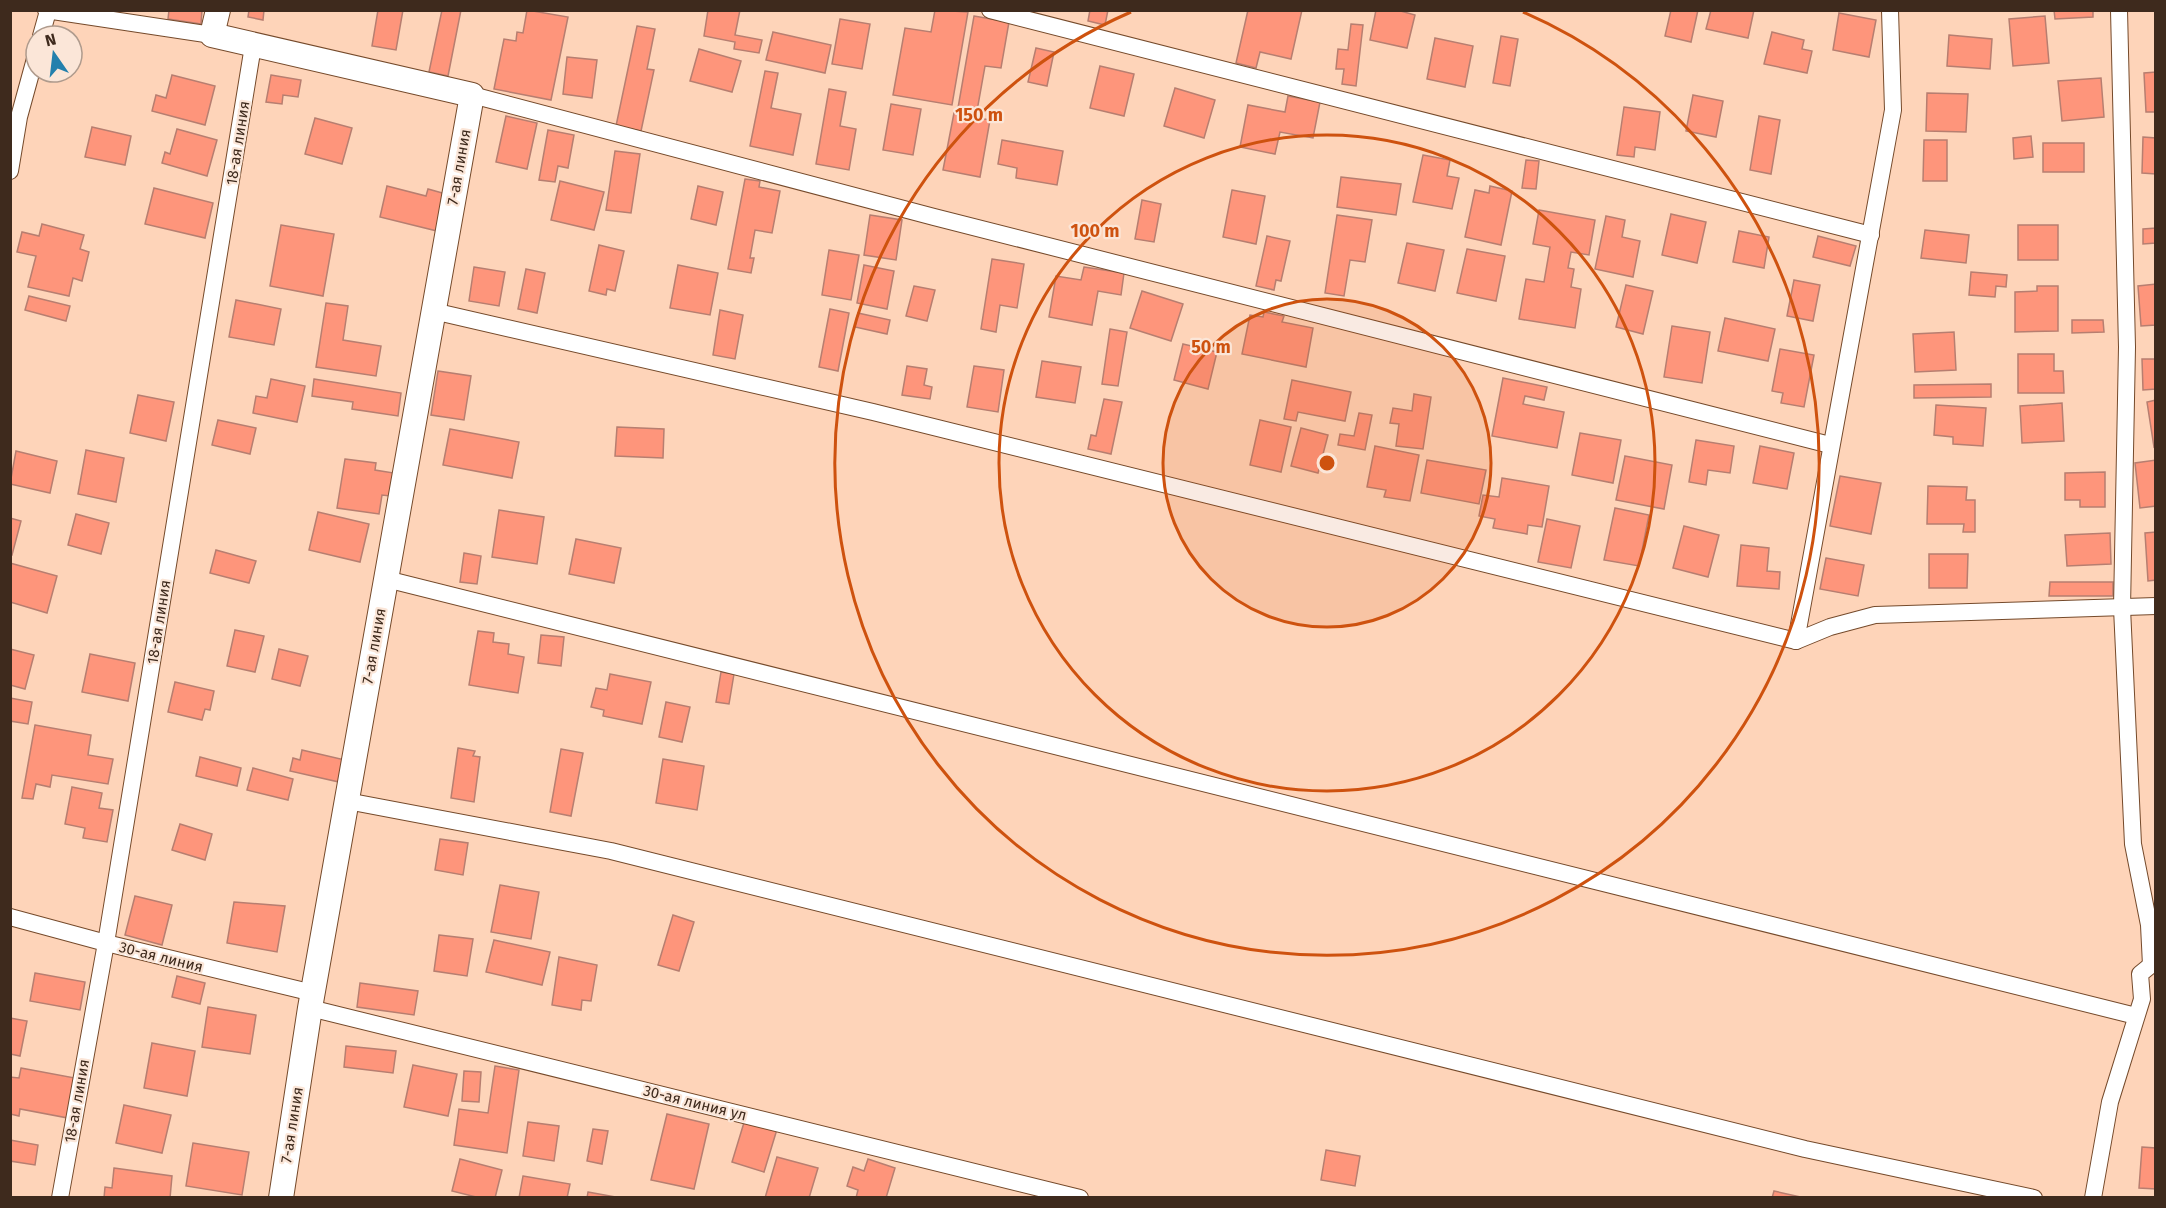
<svg xmlns="http://www.w3.org/2000/svg" width="2166" height="1208" font-family="'Fira Sans',sans-serif">
<style>
.building{fill:#fe957b;stroke:#b77e70;stroke-width:1.5}
.lines{fill:none;stroke-linecap:round;stroke-linejoin:round}
.street-casing{stroke:#754a2b;stroke-width:18}
.secondary-casing{stroke:#754a2b;stroke-width:26}
.street{stroke:#fff;stroke-width:16}
.secondary{stroke:#fff;stroke-width:24}
.ring{fill:none;stroke:#ce520f;stroke-width:3}
.labels{text-anchor:middle;dominant-baseline:central;stroke-width:4.5;stroke-linejoin:round;paint-order:stroke}
.street-label{font-size:15px;fill:#3e2a1d;stroke:#fbe6d8}
.centre{fill:#ce520f;stroke:#fbe6d8;stroke-width:3}
.ring-label{font-size:18px;text-anchor:middle;font-weight:bold;fill:#ce520f;stroke:#fbe6d8;stroke-width:4.5;stroke-linejoin:round;paint-order:stroke}
</style>
<rect width="100%" height="100%" fill="#fed4b9"/>
<g class="building">
<path d="M169,10H202L201,24L168,19Z"/>
<path d="M249,10H264L263,20L248,17Z"/>
<path d="M378,10H403L396,50L372,46Z"/>
<path d="M442,10H461L448,76L429,72Z"/>
<path d="M527,10L568,17L551,100L494,89L504,39L516,41L517,32L523,33Z"/>
<path d="M708,10H740L735,35L762,40L759,53L734,49L735,42L704,36Z"/>
<path d="M935,10L968,12L952,105L893,95L905,28L931,32Z"/>
<path d="M1090,10H1108L1105,25L1088,21Z"/>
<path d="M1248,10H1302L1291,59L1260,52L1256,68L1236,63Z"/>
<path d="M1376,10H1397L1415,15L1407,48L1370,40Z"/>
<path d="M1671,10H1698L1691,42L1665,36Z"/>
<path d="M1711,10H1754L1748,38L1706,29Z"/>
<path d="M2054,10H2093V17L2055,19Z"/>
<path d="M1839,13L1876,20L1869,57L1833,50Z"/>
<path d="M974,16L1009,22L1001,68L985,66L977,111L958,108Z"/>
<path d="M2045,16L2049,63L2013,66L2009,19Z"/>
<path d="M840,19L870,24L862,69L832,64Z"/>
<path d="M1351,24L1363,25L1356,86L1342,84L1344,69H1336L1338,49L1348,50Z"/>
<path d="M637,26L655,29L647,69L654,70L641,131L616,126Z"/>
<path d="M773,32L831,45L825,73L766,60Z"/>
<path d="M1772,32L1804,40L1802,49L1812,51L1807,73L1764,64Z"/>
<path d="M1949,35L1992,39L1990,69L1947,66Z"/>
<path d="M1501,36L1518,39L1510,86L1493,83Z"/>
<path d="M1435,38L1473,46L1465,87L1427,79Z"/>
<path d="M1036,48L1054,52L1047,86L1028,82Z"/>
<path d="M699,49L741,61L732,92L690,81Z"/>
<path d="M567,57L597,60L592,98L563,94Z"/>
<path d="M1100,66L1134,74L1124,116L1090,108Z"/>
<path d="M765,71L778,73L771,108L801,114L793,155L750,146Z"/>
<path d="M2156,72V112H2146L2144,73Z"/>
<path d="M172,75L215,86L205,125L152,111L156,95L166,98Z"/>
<path d="M271,75L301,80L298,97L283,95L282,104L266,102Z"/>
<path d="M2101,78L2104,117L2062,121L2058,81Z"/>
<path d="M1175,88L1215,100L1204,138L1164,126Z"/>
<path d="M829,89L846,92L840,126L856,129L849,170L816,164Z"/>
<path d="M1927,93L1968,94L1966,132L1926,131Z"/>
<path d="M1693,95L1723,101L1716,137L1686,131Z"/>
<path d="M1288,96L1320,102L1313,138L1280,132L1275,154L1240,147L1248,105L1285,112Z"/>
<path d="M891,104L921,109L913,155L883,150Z"/>
<path d="M1624,107L1660,112L1655,150L1635,147L1634,157L1617,155Z"/>
<path d="M954,113L990,120L980,177L943,170Z"/>
<path d="M506,116L537,123L527,169L496,162Z"/>
<path d="M1759,116L1780,120L1771,174L1750,170Z"/>
<path d="M315,118L352,128L342,164L305,154Z"/>
<path d="M92,127L131,136L125,165L85,157Z"/>
<path d="M177,129L217,140L207,176L162,163L165,152L170,154Z"/>
<path d="M548,130L574,135L568,168L558,166L555,182L539,180Z"/>
<path d="M2031,136L2033,157L2014,159L2013,138Z"/>
<path d="M2143,137L2156,138V174L2142,173Z"/>
<path d="M1002,140L1063,151L1057,185L1016,178L1017,168L998,164Z"/>
<path d="M1924,140H1947V181H1923Z"/>
<rect x="2043" y="143" width="41" height="29"/>
<path d="M615,151L640,154L631,213L606,210Z"/>
<path d="M1423,155L1450,160L1447,176L1459,178L1452,209L1413,202Z"/>
<path d="M1526,160L1539,161L1536,189L1522,188Z"/>
<path d="M1341,177L1401,184L1396,215L1337,207Z"/>
<path d="M745,179L760,181L759,187L780,191L772,233L755,230L750,258H754L751,273L728,269Z"/>
<path d="M560,181L604,192L594,230L551,220Z"/>
<path d="M387,186L426,196L428,189L446,194L437,231L380,217Z"/>
<path d="M698,186L723,192L716,225L691,219Z"/>
<path d="M1490,186L1512,191L1501,245L1465,237L1475,190L1489,193Z"/>
<path d="M154,188L213,203L205,238L145,224Z"/>
<path d="M1232,190L1265,196L1256,244L1223,237Z"/>
<path d="M1142,200L1161,204L1154,242L1135,239Z"/>
<path d="M1539,210L1595,220L1589,255L1571,252L1568,268L1574,269L1571,287L1581,289L1575,328L1519,319L1526,279L1544,282L1550,247L1533,244Z"/>
<path d="M1671,214L1706,222L1697,263L1662,255Z"/>
<path d="M870,215L902,220L896,260L864,255Z"/>
<path d="M1337,215L1372,220L1365,262L1350,260L1344,296L1325,293Z"/>
<path d="M1606,216L1625,220L1622,237L1640,241L1633,277L1595,269Z"/>
<path d="M42,224L84,235L80,249L89,252L82,281L73,278L69,296L28,287L36,256L17,252L22,232L39,236Z"/>
<path d="M281,225L334,234L323,296L270,286Z"/>
<rect x="2018" y="225" width="40" height="35"/>
<path d="M2156,228V243L2143,244V229Z"/>
<path d="M1925,230L1969,235L1966,263L1921,258Z"/>
<path d="M1739,231L1769,237L1764,268L1733,262Z"/>
<path d="M1267,236L1290,241L1281,281L1276,280L1274,290L1256,286Z"/>
<path d="M1818,236L1856,246L1850,266L1813,257Z"/>
<path d="M1407,243L1444,250L1435,291L1398,283Z"/>
<path d="M599,245L624,251L615,291L607,289L606,295L589,291Z"/>
<path d="M1467,249L1505,256L1496,301L1457,293Z"/>
<path d="M829,250L859,255L851,300L822,295Z"/>
<path d="M992,259L1024,264L1017,308L1000,305L996,332L981,329Z"/>
<path d="M678,265L718,273L710,315L670,308Z"/>
<path d="M864,265L894,271L887,309L857,303Z"/>
<path d="M474,267L505,272L499,306L469,301Z"/>
<path d="M1084,267L1124,273L1121,295L1098,291L1092,325L1049,317L1056,276L1081,280Z"/>
<path d="M526,269L545,273L537,313L518,309Z"/>
<path d="M1971,272L2007,275L2006,287L1996,286L1995,297L1969,295Z"/>
<path d="M1794,280L1820,285L1813,321L1787,316Z"/>
<path d="M2156,284V325L2141,326L2138,286Z"/>
<path d="M1626,285L1653,291L1643,334L1616,327Z"/>
<path d="M914,286L935,290L927,321L906,316Z"/>
<path d="M2037,286H2058V331L2015,332V292L2037,291Z"/>
<path d="M1142,291L1183,304L1171,341L1130,328Z"/>
<path d="M29,296L70,306L66,321L25,310Z"/>
<path d="M236,300L281,309L274,345L229,337Z"/>
<path d="M326,303L348,306L343,340L381,346L376,376L316,367Z"/>
<path d="M830,309L849,313L838,371L819,367Z"/>
<path d="M720,310L743,315L735,359L713,355Z"/>
<path d="M1264,312L1284,316L1282,322L1313,328L1306,367L1242,354L1250,315L1263,317Z"/>
<path d="M858,313L890,320L887,334L855,327Z"/>
<path d="M1725,318L1775,329L1768,361L1718,351Z"/>
<path d="M2072,320H2103L2104,332L2072,333Z"/>
<path d="M1672,326L1710,332L1702,383L1664,377Z"/>
<path d="M1110,329L1127,332L1118,386L1102,384Z"/>
<path d="M1954,332L1956,370L1915,372L1913,334Z"/>
<path d="M1183,344L1217,352L1208,389L1174,380Z"/>
<path d="M1780,349L1814,355L1804,407L1781,403L1783,393L1772,391Z"/>
<path d="M2018,354H2054V371H2063L2064,393H2018Z"/>
<path d="M2142,359H2156V389L2143,390Z"/>
<path d="M1042,361L1081,367L1075,403L1036,397Z"/>
<path d="M907,366L927,369L924,385L932,387L930,399L902,395Z"/>
<path d="M974,366L1004,370L998,412L967,407Z"/>
<path d="M438,371L471,376L464,420L431,415Z"/>
<path d="M1503,378L1547,387L1544,400L1525,396L1523,404L1564,412L1557,448L1492,436Z"/>
<path d="M271,379L305,386L297,422L253,413L256,396L267,398Z"/>
<path d="M314,379L401,393L398,416L352,409L353,402L312,396Z"/>
<path d="M1292,380L1351,392L1345,421L1298,412L1296,421L1284,419Z"/>
<path d="M1991,384V397L1914,398V385Z"/>
<path d="M1414,394L1431,397L1423,449L1396,446L1399,424L1390,423L1393,408L1412,411Z"/>
<path d="M138,395L174,402L166,441L130,433Z"/>
<path d="M1104,399L1122,402L1111,454L1088,449L1091,435L1096,436Z"/>
<path d="M2156,400V446L2154,447L2147,402Z"/>
<path d="M2062,403L2064,441L2022,443L2020,406Z"/>
<path d="M1936,405L1986,408L1983,446L1953,444V437L1934,435Z"/>
<path d="M1359,413L1372,415L1365,450L1338,445L1340,434L1354,436Z"/>
<path d="M218,420L256,428L250,454L212,445Z"/>
<path d="M1260,420L1291,427L1281,472L1250,465Z"/>
<path d="M617,427L664,429L663,458L615,456Z"/>
<path d="M1301,428L1328,435L1318,473L1291,466Z"/>
<path d="M450,429L519,442L512,478L443,465Z"/>
<path d="M1580,433L1621,440L1613,483L1572,475Z"/>
<path d="M1696,440L1734,446L1730,473L1708,470L1706,485L1689,482Z"/>
<path d="M1375,446L1419,455L1410,501L1384,497L1386,490L1367,487Z"/>
<path d="M1760,446L1794,453L1787,489L1753,483Z"/>
<path d="M86,450L124,458L116,502L78,494Z"/>
<path d="M16,451L57,461L50,493L10,484Z"/>
<path d="M1625,456L1672,465L1664,509L1616,500Z"/>
<path d="M345,459L376,463L375,470L394,473L390,496L382,495L379,514L337,508Z"/>
<path d="M1427,460L1486,470L1479,504L1421,493Z"/>
<path d="M2156,460V506L2140,508L2135,463Z"/>
<path d="M2105,472V507H2080V500H2065V473Z"/>
<path d="M1840,476L1881,483L1871,534L1830,526Z"/>
<path d="M1502,478L1549,486L1542,527L1528,525L1527,534L1493,528L1495,519L1479,516L1483,495L1499,497Z"/>
<path d="M1928,486L1967,487L1966,500H1975V532H1963L1964,524H1927Z"/>
<path d="M1615,508L1649,515L1639,566L1604,560Z"/>
<path d="M499,510L544,517L537,564L492,557Z"/>
<path d="M318,512L369,524L360,562L309,550Z"/>
<path d="M76,514L109,523L101,554L68,545Z"/>
<path d="M10,518L21,521L12,555L10,554Z"/>
<path d="M1547,519L1580,526L1571,568L1538,562Z"/>
<path d="M1684,526L1719,535L1708,577L1673,568Z"/>
<path d="M2156,532V580L2148,581L2145,533Z"/>
<path d="M2110,533L2111,564L2067,566L2065,535Z"/>
<path d="M576,539L621,548L614,583L569,574Z"/>
<path d="M1741,545L1769,548L1767,571L1780,572L1779,589L1737,586Z"/>
<path d="M216,550L256,561L249,583L210,573Z"/>
<path d="M464,553L481,556L477,584L460,582Z"/>
<path d="M1929,554H1968L1967,588H1929Z"/>
<path d="M1826,558L1864,565L1858,596L1820,589Z"/>
<path d="M10,563L57,576L47,613L10,602Z"/>
<path d="M2050,582H2113V596H2049Z"/>
<path d="M235,630L264,636L255,672L227,666Z"/>
<path d="M478,631L494,633L493,642L509,644L508,654L524,657L518,693L469,685Z"/>
<path d="M541,635L564,637L561,666L538,663Z"/>
<path d="M10,649L34,655L25,689L10,685Z"/>
<path d="M279,649L308,656L300,686L272,679Z"/>
<path d="M90,654L135,663L128,701L82,692Z"/>
<path d="M721,672L734,674L729,704L716,702Z"/>
<path d="M610,674L651,682L642,724L603,716L604,710L591,707L596,688L607,690Z"/>
<path d="M175,682L214,691L210,710L205,709L202,720L168,712Z"/>
<path d="M10,698L32,702L28,724L10,721Z"/>
<path d="M666,702L690,707L682,742L659,737Z"/>
<path d="M35,725L91,735L88,755L113,759L108,784L52,775L50,787L36,784L33,799L22,798Z"/>
<path d="M458,748L475,751L473,756L480,757L474,802L451,798Z"/>
<path d="M561,749L583,753L571,816L550,812Z"/>
<path d="M302,750L345,760L339,782L290,771L293,758L300,760Z"/>
<path d="M200,757L241,768L237,786L196,776Z"/>
<path d="M663,759L704,766L697,810L656,803Z"/>
<path d="M253,768L293,779L288,800L247,790Z"/>
<path d="M72,787L102,793L99,808L113,810L107,842L83,838L85,828L65,824Z"/>
<path d="M180,824L212,834L205,860L172,850Z"/>
<path d="M440,839L468,843L463,875L435,870Z"/>
<path d="M500,885L539,892L531,939L491,932Z"/>
<path d="M135,896L172,905L162,945L125,935Z"/>
<path d="M234,902L285,906L277,952L227,943Z"/>
<path d="M673,915L694,922L679,971L658,965Z"/>
<path d="M439,935L473,939L467,976L434,971Z"/>
<path d="M494,940L550,952L542,985L486,972Z"/>
<path d="M559,957L597,965L591,1001L582,1000L581,1010L552,1005Z"/>
<path d="M35,973L85,982L80,1010L30,1001Z"/>
<path d="M177,976L205,983L200,1004L172,997Z"/>
<path d="M360,983L418,991L414,1015L357,1007Z"/>
<path d="M208,1007L256,1015L250,1054L202,1047Z"/>
<path d="M10,1018L27,1021L20,1056L10,1054Z"/>
<path d="M152,1043L195,1051L187,1096L144,1088Z"/>
<path d="M346,1046L396,1051L393,1073L344,1067Z"/>
<path d="M413,1065L457,1074L448,1116L404,1107Z"/>
<path d="M495,1066L519,1070L507,1153L454,1145L459,1109L488,1113Z"/>
<path d="M21,1068L75,1078L68,1118L20,1109L19,1116L10,1114V1077L19,1078Z"/>
<path d="M464,1071L481,1072L479,1102L462,1101Z"/>
<path d="M124,1105L171,1115L162,1153L116,1143Z"/>
<path d="M667,1114L709,1124L694,1189L651,1180Z"/>
<path d="M746,1116L778,1126L764,1172L732,1162Z"/>
<path d="M528,1122L559,1126L554,1161L523,1156Z"/>
<path d="M593,1129L608,1131L602,1164L587,1161Z"/>
<path d="M10,1140L38,1145L35,1165L10,1161Z"/>
<path d="M193,1143L249,1152L242,1195L186,1186Z"/>
<path d="M2142,1147L2156,1148V1189L2139,1188Z"/>
<path d="M1326,1150L1360,1156L1355,1186L1321,1180Z"/>
<path d="M777,1157L818,1168L809,1198H765Z"/>
<path d="M460,1159L502,1170L495,1198H480L452,1191Z"/>
<path d="M868,1159L895,1168L886,1198H856L858,1190L847,1186L853,1167L864,1171Z"/>
<path d="M114,1168L172,1176L170,1198H104L105,1187L112,1188Z"/>
<path d="M523,1176L570,1184L567,1198H519Z"/>
<path d="M1774,1191L1805,1198H1772Z"/>
<path d="M588,1192L621,1198H587Z"/>
</g>
<g class="lines">
<defs>
<g id="street">
<path d="M46,10L212,35"/>
<path d="M990,10L1871,235"/>
<path d="M2119,10L2127,347L2122,608L2133,844L2149,925L2151,965"/>
<path d="M41,36L48,11"/>
<path d="M472,95L934,217L1830,445"/>
<path d="M10,171L19,117L36,55"/>
<path d="M433,311L873,412L1796,641L1893,110L1890,10"/>
<path d="M386,579L2136,1016"/>
<path d="M1796,641L1830,627L1875,615L2156,606"/>
<path d="M347,801L611,851L1805,1149L2034,1198"/>
<path d="M10,917L106,943L313,993"/>
<path d="M310,1008L1080,1198"/>
<path d="M60,1198L106,943L253,46"/>
<path d="M2093,1198L2110,1102L2142,999L2140,974L2156,961"/>
</g>
<path id="secondary" d="M218,10L212,35L472,95L310,1008L281,1198"/>
</defs>
<use href="#street" class="street-casing"/>
<use href="#secondary" class="secondary-casing"/>
<use href="#street" class="street"/>
<use href="#secondary" class="secondary"/>
</g>
<circle cx="1327" cy="463" r="164" fill="#ce520f" fill-opacity=".12"/>
<g class="ring">
<circle cx="1327" cy="463" r="164"/>
<circle cx="1327" cy="463" r="328"/>
<path d="M1523 12A492 492 0 1 1 1131 12"/>
</g>
<g class="labels">
<g class="street-label">
<text transform="translate(238 143) rotate(-81)">18-ая линия</text>
<text transform="translate(459 167) rotate(-80)">7-ая линия</text>
<text transform="translate(159 622) rotate(-81)">18-ая линия</text>
<text transform="translate(374 646) rotate(-80)">7-ая линия</text>
<text transform="translate(161 957) rotate(14)">30-ая линия</text>
<text transform="translate(77 1101) rotate(-80)">18-ая линия</text>
<text transform="translate(695 1103) rotate(14)">30-ая линия ул</text>
<text transform="translate(292 1125) rotate(-81)">7-ая линия</text>
</g>
</g>
<circle cx="1327" cy="463" r="9" class="centre"/>
<g class="ring-label">
<text x="979" y="121">150 m</text>
<text x="1095" y="237">100 m</text>
<text x="1211" y="353">50 m</text>
</g>
<rect width="2166" height="1208" fill="none" stroke="#3e2a1d" stroke-width="24"/>
<g transform="translate(54 54) rotate(346)"><circle r="28" fill="#fbe6d8" stroke="#af9b8d" stroke-width="1.5"/>
<path d="M0-4.5L10 22L0 15L-10 22Z" fill="#2380ad"/>
<text y="-9" font-size="16" font-weight="bold" text-anchor="middle" fill="#3e2a1d">N</text>
</g>
</svg>
